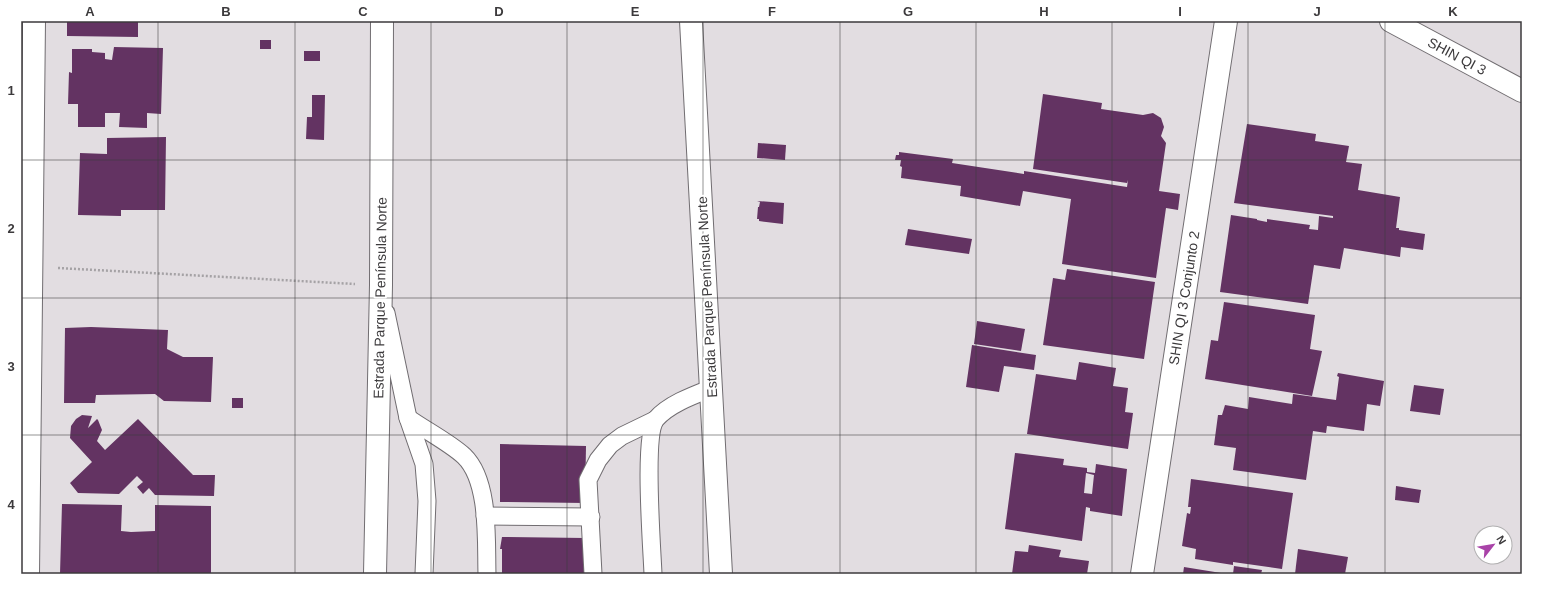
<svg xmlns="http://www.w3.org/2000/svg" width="1543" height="595" font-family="Arial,sans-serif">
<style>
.building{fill:#633362;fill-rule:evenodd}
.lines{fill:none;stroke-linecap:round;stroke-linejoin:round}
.service-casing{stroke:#716d71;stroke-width:19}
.minor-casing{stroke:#716d71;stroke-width:24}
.tertiary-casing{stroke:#716d71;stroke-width:24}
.secondary-casing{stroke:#716d71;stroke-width:24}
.path{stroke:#a5a2a5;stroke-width:2.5;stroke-dasharray:2 2;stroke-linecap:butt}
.service{stroke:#fff;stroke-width:17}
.minor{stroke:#fff;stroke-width:22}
.tertiary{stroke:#fff;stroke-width:22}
.secondary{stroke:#fff;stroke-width:22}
.grid{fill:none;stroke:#3c3a3c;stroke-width:1;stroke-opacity:0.55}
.labels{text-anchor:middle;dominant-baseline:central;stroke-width:4;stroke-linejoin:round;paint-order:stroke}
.street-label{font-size:14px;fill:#3c3a3c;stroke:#fff}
.neatline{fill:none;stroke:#3c3a3c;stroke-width:1.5}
.grid-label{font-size:13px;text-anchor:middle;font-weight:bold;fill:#3c3a3c}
</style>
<rect width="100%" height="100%" fill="#e2dde1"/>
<g class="building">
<path d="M67,21H138V37L67,36Z"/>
<rect x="260" y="40" width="11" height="9"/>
<path d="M114,47L163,48L161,114L147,113V128L119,127L120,113H105V127H78V104H68L69,72L72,73V49H92V52L105,53V59L112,60Z"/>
<rect x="304" y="51" width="16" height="10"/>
<path d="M1043,94L1102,103L1101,109L1143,115L1153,113L1161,118L1164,127L1161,136L1166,143L1159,191L1180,194L1178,210L1166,208L1156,278L1062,264L1071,199L1023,191L1020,206L960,196L961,186L901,178L902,167L900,166L901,160H895L896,155H899V152L953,159L952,163L1024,174V171L1127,187L1128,180L1127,183L1033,169Z"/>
<path d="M312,95H325L324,140L306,139L307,117H312Z"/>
<path d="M1247,124L1316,134L1315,141L1349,146L1346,162L1362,164L1358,190L1400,197L1396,228H1399V230L1425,234L1423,250L1401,247L1400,257L1344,248L1340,269L1314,265L1308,304L1220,292L1231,215L1257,219V220L1267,222V219L1310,225L1309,229L1318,230L1319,216L1333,218V216L1234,203Z"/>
<path d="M166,137L165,210H121V216L78,215L80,153L107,154V138Z"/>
<path d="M758,143L786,145L785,160L757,158Z"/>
<path d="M757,201L784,203L783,224L759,221V219H757L758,207H759L760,202Z"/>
<path d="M908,229L972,239L969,254L905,245Z"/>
<path d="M1067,269L1155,282L1144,359L1043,345L1053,278L1065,280Z"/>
<path d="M1224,302L1315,315L1310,349L1322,351L1312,396L1205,379L1211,340L1218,341Z"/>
<path d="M977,321L1025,329L1021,351L974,344Z"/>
<path d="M91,327L168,330L167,349L183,357H213L211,402L164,401L155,394L96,395L95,403H64L65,328Z"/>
<path d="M972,345L1036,355L1034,370L1004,366L999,392L966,387Z"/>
<path d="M1079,362L1116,368L1113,386L1128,388L1125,412L1133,413L1128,449L1027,434L1036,374L1076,380Z"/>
<path d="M1338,373L1384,381L1380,406L1367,404L1364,431L1327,426L1326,433L1313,431L1306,480L1233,470L1236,448L1214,445L1218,415H1222L1225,405L1248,409L1249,397L1292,404L1293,394L1336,400L1339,377L1337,376Z"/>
<path d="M1414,385L1444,389L1440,415L1410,411Z"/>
<rect x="232" y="398" width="11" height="10"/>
<path d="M82,415L92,416L88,428L97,419L98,420L102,430L97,441L105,450L138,419L193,475H215L214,496L155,495L149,488L143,494L137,487L143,482L137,476L119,494L78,493L70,483L92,462L70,438L71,426L76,419Z"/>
<path d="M500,444L586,446L585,503L500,502Z"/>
<path d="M1015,453L1064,459L1063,465L1087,468V472L1095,473L1096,464L1127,469L1122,516L1090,511V508L1086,507L1082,541L1005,529ZM1086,473L1094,475L1092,494L1084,493Z"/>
<path d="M1191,479L1293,493L1282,569L1233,562V565L1195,559L1196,549L1182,546L1187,513L1190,514L1191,507H1188Z"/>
<path d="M1396,486L1421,490L1419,503L1395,500Z"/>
<path d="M62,504L122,505L121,531L131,532L155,531V505L211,506V574H60Z"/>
<path d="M502,537L585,538L584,574H502V549H500Z"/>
<path d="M1029,545L1061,550L1059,557L1089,561L1087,574H1012L1015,551L1028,552Z"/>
<path d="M1298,549L1348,557L1345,574H1295Z"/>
<path d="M1234,566L1262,570L1261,574H1233Z"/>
<path d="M1184,567L1221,573V574H1183Z"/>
</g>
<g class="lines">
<defs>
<g id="service">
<path d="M386,313L408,418L424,464L427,501L424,574"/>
<path d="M408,418C425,430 450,443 464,456C490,481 486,541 487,574"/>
<path d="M485,516L591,517"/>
<path d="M593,574L588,480L598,460L610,445L622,436L655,420"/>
<path d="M653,574C652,548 643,435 656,419C669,404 694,395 712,388"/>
</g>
<g id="minor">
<path d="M28,574L34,21"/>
<path d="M1142,574L1226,21"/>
</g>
<path id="tertiary" d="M1391,21L1522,91"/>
<g id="secondary">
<path d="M691,21L721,574"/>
<path d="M375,574L381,285L382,21"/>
</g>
</defs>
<use href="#service" class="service-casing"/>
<use href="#minor" class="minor-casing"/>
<use href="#tertiary" class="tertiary-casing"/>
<use href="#secondary" class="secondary-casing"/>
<path class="path" d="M58,268L355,284"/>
<use href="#service" class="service"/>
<use href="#minor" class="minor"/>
<use href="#tertiary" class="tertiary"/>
<use href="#secondary" class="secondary"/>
</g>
<path class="grid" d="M158,21V574M295,21V574M431,21V574M567,21V574M703,21V574M840,21V574M976,21V574M1112,21V574M1248,21V574M1385,21V574M21,160H1522M21,298H1522M21,435H1522"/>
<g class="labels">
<g class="street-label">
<text transform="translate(1457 56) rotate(28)">SHIN QI 3</text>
<text transform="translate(707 297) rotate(-93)">Estrada Parque Península Norte</text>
<text transform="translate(380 298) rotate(-89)">Estrada Parque Península Norte</text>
<text transform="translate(1184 298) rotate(-81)">SHIN QI 3 Conjunto 2</text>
</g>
</g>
<rect width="1543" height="595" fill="none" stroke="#ffffff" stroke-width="44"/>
<g transform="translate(1493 545) rotate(59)"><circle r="19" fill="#ffffff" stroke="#b1b0b1"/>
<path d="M0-3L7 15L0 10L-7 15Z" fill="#a943a8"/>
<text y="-6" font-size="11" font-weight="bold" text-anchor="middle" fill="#3c3a3c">N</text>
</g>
<rect x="22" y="22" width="1499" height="551" class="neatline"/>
<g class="grid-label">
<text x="90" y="16">A</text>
<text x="226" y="16">B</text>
<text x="363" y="16">C</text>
<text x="499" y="16">D</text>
<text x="635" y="16">E</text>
<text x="772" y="16">F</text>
<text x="908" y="16">G</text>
<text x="1044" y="16">H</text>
<text x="1180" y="16">I</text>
<text x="1317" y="16">J</text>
<text x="1453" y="16">K</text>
<text x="11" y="95">1</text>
<text x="11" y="233">2</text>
<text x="11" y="371">3</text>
<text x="11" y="509">4</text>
</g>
</svg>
